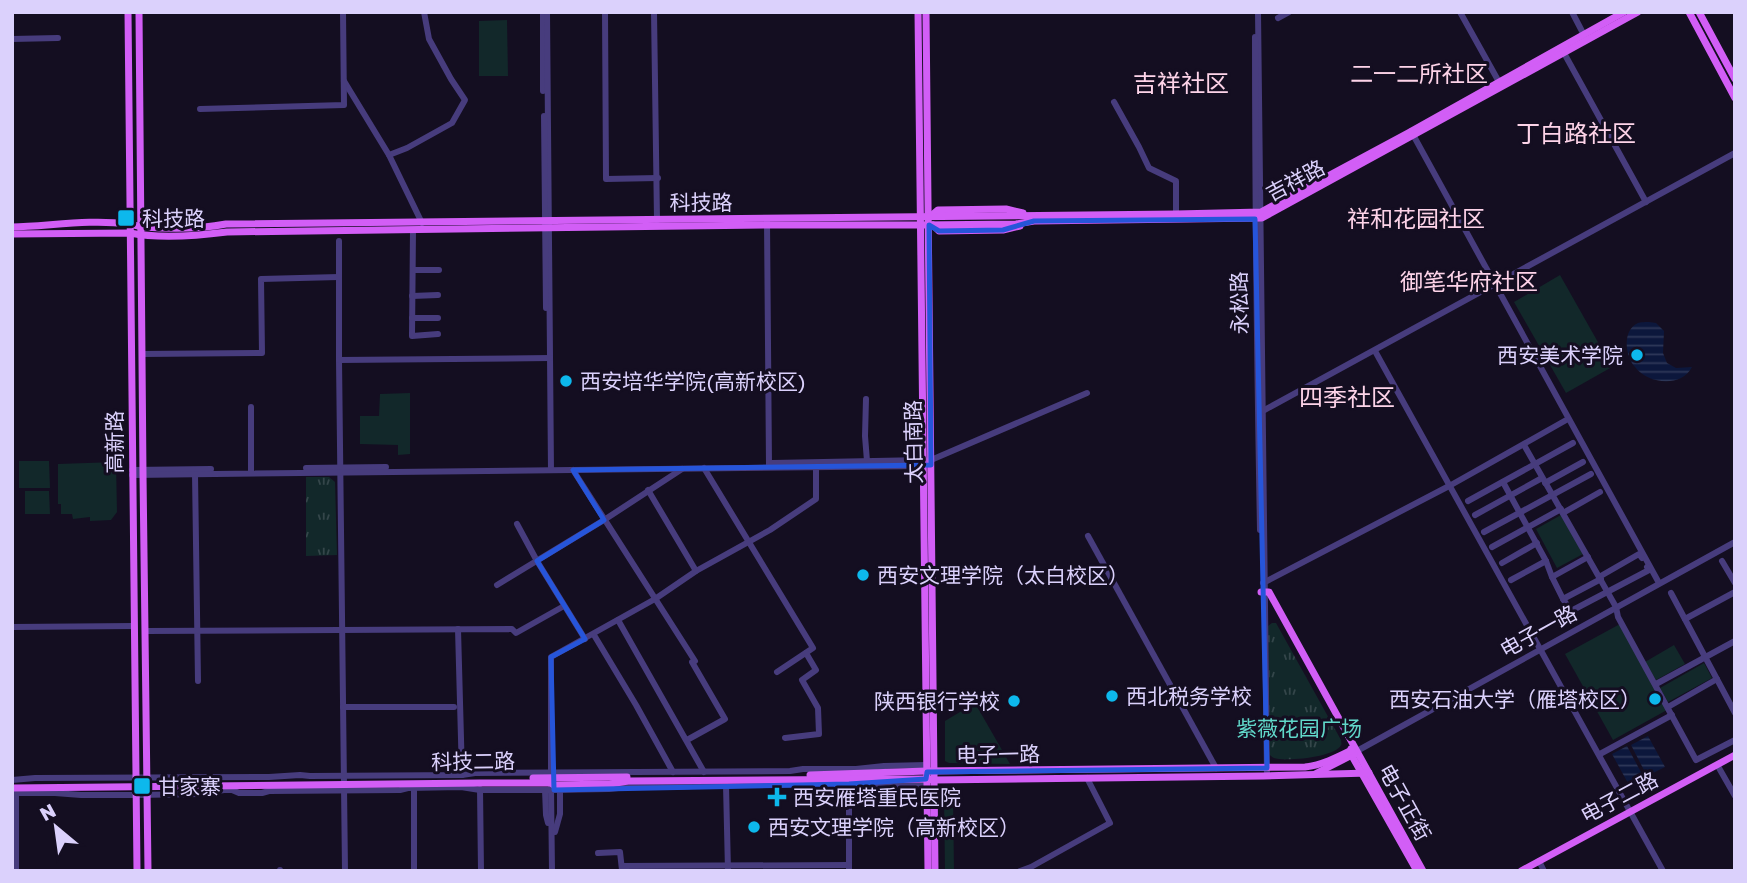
<svg xmlns="http://www.w3.org/2000/svg" width="1747" height="883" font-family="'Golos Text','Noto Sans SC',sans-serif">
<style>
.green{fill:#12282a}
.park{fill:url(#park-tufts)}
.water{fill:url(#water-rules)}
.lines{fill:none;stroke-linecap:round;stroke-linejoin:round}
.minor{stroke:#473c7d;stroke-width:6}
.major{stroke:#d25ef6;stroke-width:7}
.marked{fill:none;stroke:#2655da;stroke-width:5;stroke-linejoin:round}
.poi-dot{fill:#0db8ec;stroke:#140e21;stroke-width:2.5}
.labels{text-anchor:middle;dominant-baseline:central;stroke-width:6;stroke-linejoin:round;paint-order:stroke}
.street-label{font-size:21px;fill:#dbd1fc;stroke:#140e21}
.poi-label{font-size:21px;fill:#dbd1fc;stroke:#140e21;text-anchor:start}
.park-label{font-size:21px;fill:#61d8ca;stroke:#140e21}
.neighbourhood-label{font-size:23px;fill:#fdd3e8;stroke:#140e21}
.quarter-label{font-size:24px;fill:#fdd3e8;stroke:#140e21}
</style>
<defs>
<pattern id="park-tufts" width="24" height="20" patternUnits="userSpaceOnUse" patternTransform="scale(1.75)"><rect width="24" height="20" fill="#12282a"/><path d="M3 7l-1-3M5 7V3M7 7l1-3M15 17l-1-3M17 17v-4M19 17l1-3" fill="none" stroke="#34464a"/></pattern>
<pattern id="water-rules" width="6" height="5" patternUnits="userSpaceOnUse" patternTransform="scale(1.75)"><rect width="6" height="5" fill="#0c173c"/><path d="M0 2.5h6" fill="none" stroke="#2f3859"/></pattern>
</defs>
<rect width="100%" height="100%" fill="#140e21"/>
<g class="green">
<path d="M507,20L508,76H479V21Z"/>
<path d="M1560,275L1612,367L1566,393L1514,302Z"/>
<path d="M410,393V454L398,455V445L360,444V416H379L380,394Z"/>
<path d="M19,461H49L50,488H19Z"/>
<path d="M116,462L117,512L111,520L90,521V517L73,519L72,514H61V504H58V464Z"/>
<path d="M25,491H49L50,514H25Z"/>
<path d="M1561,515L1583,554L1557,568L1536,529Z"/>
<path d="M1620,624L1667,710L1613,740L1565,654Z"/>
<path d="M1674,645L1685,664L1656,680L1645,662Z"/>
<path d="M1704,663L1712,678L1668,702L1660,688Z"/>
<path d="M975,703L1010,764L949,763L945,761V721Z"/>
<path d="M944,796H953L954,871H945Z"/>
</g>
<g class="park">
<path d="M306,477H329L335,482L337,555L306,556Z"/>
<path d="M1272,623H1276L1341,740C1341,742 1342,744 1341,745C1336,757 1285,762 1274,758C1272,757 1271,756 1270,755L1268,626Z"/>
</g>
<g class="water">
<path d="M1649,322L1656,323L1664,331L1663,353L1667,363L1676,368L1692,367C1681,388 1648,384 1635,367C1625,356 1622,330 1638,323C1640,322 1647,322 1649,322Z"/>
<path d="M1648,736L1665,767L1647,776L1631,745Z"/>
<path d="M1627,746L1644,778L1629,785L1612,754Z"/>
</g>
<g class="lines">
<g class="minor">
<path d="M543,12V91"/>
<path d="M547,12L551,470"/>
<path d="M605,12L606,179L658,178"/>
<path d="M654,12L657,220"/>
<path d="M1258,12L1267,776"/>
<path d="M1460,12L1499,82"/>
<path d="M1572,12L1584,35"/>
<path d="M1278,18L1289,12"/>
<path d="M1255,37C1255,201 1257,366 1260,530"/>
<path d="M12,39L58,38"/>
<path d="M1564,53L1646,202"/>
<path d="M344,81L389,155L422,223"/>
<path d="M1114,102L1139,147L1149,168L1176,181V214"/>
<path d="M200,109L344,105L343,12"/>
<path d="M544,116L546,308"/>
<path d="M1411,131L1659,583"/>
<path d="M389,155L407,148L452,123L465,100L451,79L429,39L424,12"/>
<path d="M767,221L769,465"/>
<path d="M413,230L412,336L438,334"/>
<path d="M339,241V360L345,871"/>
<path d="M413,270H439"/>
<path d="M412,296L438,295"/>
<path d="M412,318H438"/>
<path d="M1375,351L1663,871"/>
<path d="M142,354L262,353L261,279L339,277"/>
<path d="M339,360L550,358"/>
<path d="M866,399L865,436L867,461"/>
<path d="M251,407V473"/>
<path d="M1259,413L1735,153"/>
<path d="M1524,445L1616,607L1618,617L1696,760L1735,740"/>
<path d="M772,463L925,460"/>
<path d="M306,468L386,467"/>
<path d="M704,468L813,648L777,672"/>
<path d="M132,470L211,469"/>
<path d="M573,470L695,661L692,662L725,719L687,740"/>
<path d="M195,474L198,681"/>
<path d="M132,475L924,466L931,460L1087,393"/>
<path d="M1503,482L1546,561L1552,577"/>
<path d="M1545,483L1583,462"/>
<path d="M648,490L696,571"/>
<path d="M1468,501L1573,443"/>
<path d="M1563,513L1600,492"/>
<path d="M1475,515L1542,478"/>
<path d="M517,524L537,561L585,639"/>
<path d="M1484,532L1591,474"/>
<path d="M1088,536L1216,768"/>
<path d="M1492,547L1561,509"/>
<path d="M1588,557L1552,577L1563,599L1571,611L1649,570L1647,567"/>
<path d="M1722,561L1735,583"/>
<path d="M1502,563L1537,543"/>
<path d="M1599,577L1639,554L1642,558"/>
<path d="M1511,580L1546,561"/>
<path d="M1263,583L1451,485L1568,419"/>
<path d="M497,585L604,520L682,469"/>
<path d="M1671,593L1735,713"/>
<path d="M1563,599L1601,579"/>
<path d="M1685,619L1735,592"/>
<path d="M618,620L704,772"/>
<path d="M12,627L134,626"/>
<path d="M458,629L462,775"/>
<path d="M146,631L512,629L516,633L564,606"/>
<path d="M594,635L636,705L673,772"/>
<path d="M1656,684L1735,641"/>
<path d="M343,707H454"/>
<path d="M1668,707L1717,679"/>
<path d="M785,738L819,734L818,708L802,680L816,670L806,653"/>
<path d="M1357,751L1735,542"/>
<path d="M1600,754L1672,715"/>
<path d="M1719,768L1735,796"/>
<path d="M551,777V657L655,599L696,571L770,530L816,499V467"/>
<path d="M12,780L35,778L269,777L300,775L310,776L462,775L475,773L790,771L803,769H856L884,766L927,765"/>
<path d="M849,782V871"/>
<path d="M726,785L728,871"/>
<path d="M414,788V871"/>
<path d="M551,788L552,871"/>
<path d="M480,789L481,871"/>
<path d="M545,790L546,815L548,823"/>
<path d="M16,792V871"/>
<path d="M12,793H55L81,795H136L199,794L224,790H232L239,793H262L269,791L400,790L408,788L461,787L480,790H551L609,789L637,786L675,787L710,785L849,784L927,786"/>
<path d="M555,832L560,814V790"/>
<path d="M598,853L620,852L622,870"/>
<path d="M1539,861L1544,871"/>
<path d="M622,866L849,865"/>
<path d="M280,870V871"/>
<path d="M1020,871L1031,867L1110,823L1087,778"/>
</g>
<g class="major">
<path d="M128,12L137,871"/>
<path d="M139,12L143,475L148,871"/>
<path d="M918,12L928,871"/>
<path d="M926,12L935,871"/>
<path d="M1689,12L1735,98"/>
<path d="M1699,12L1735,79"/>
<path d="M931,216L938,210L1006,209L1023,213"/>
<path d="M933,225L939,231L1003,230L1020,226"/>
<path d="M12,227C50,226 90,219 128,224C133,224 138,227 144,227C171,229 200,229 226,224L1176,214L1261,212L1408,133L1624,12"/>
<path d="M12,234L130,233C161,239 196,236 227,232L767,225H921L1016,224L1034,221L1262,218L1638,12"/>
<path d="M1261,592H1269L1423,871"/>
<path d="M1351,749L1352,756L1417,871"/>
<path d="M1315,774L1354,754"/>
<path d="M810,775L927,771L1305,767C1322,765 1336,758 1352,750"/>
<path d="M533,778L627,777"/>
<path d="M12,788L480,783H551L554,785L610,784L628,781L926,779L934,780L1263,776L1369,773"/>
<path d="M1521,871L1735,755"/>
</g>
</g>
<path class="marked" d="M1255,219L1267,768L927,772L926,779L849,784L554,790L551,657L585,639L537,561L604,520L573,470L931,465L929,225L939,231L1003,230L1034,221Z"/>
<g class="poi-dot">
<rect x="117" y="209" width="18" height="18" rx="3.5"/>
<circle cx="1637" cy="355" r="7"/>
<circle cx="566" cy="381" r="7"/>
<circle cx="863" cy="575" r="7"/>
<circle cx="1112" cy="696" r="7"/>
<circle cx="1655" cy="699" r="7"/>
<circle cx="1014" cy="701" r="7"/>
<rect x="133" y="777" width="18" height="18" rx="3.5"/>
<path d="M773.5 786.5h7v7h7v7h-7v7h-7v-7h-7v-7h7z"/>
<circle cx="754" cy="827" r="7"/>
</g>
<g class="labels">
<g class="street-label">
<text transform="translate(1295 180) rotate(-28)">吉祥路</text>
<text x="701" y="202">科技路</text>
<text transform="translate(1239 303) rotate(-91)">永松路</text>
<text transform="translate(114 442) rotate(-90)">高新路</text>
<text transform="translate(913 442) rotate(-91)">太白南路</text>
<text transform="translate(1538 631) rotate(-29)">电子一路</text>
<text transform="translate(998 754) rotate(-1)">电子一路</text>
<text transform="translate(473 761) rotate(-1)">科技二路</text>
<text transform="translate(1619 797) rotate(-28)">电子二路</text>
<text transform="translate(1405 802) rotate(61)">电子正街</text>
</g>
<g class="poi-label">
<text x="142" y="218">科技路</text>
<text x="1623" y="355" text-anchor="end">西安美术学院</text>
<text x="580" y="381">西安培华学院(高新校区)</text>
<text x="877" y="575">西安文理学院（太白校区）</text>
<text x="1126" y="696">西北税务学校</text>
<text x="1641" y="699" text-anchor="end">西安石油大学（雁塔校区）</text>
<text x="1000" y="701" text-anchor="end">陕西银行学校</text>
<text x="158" y="786">甘家寨</text>
<text x="793" y="797">西安雁塔重民医院</text>
<text x="768" y="827">西安文理学院（高新校区）</text>
</g>
<g class="park-label">
<text x="1299" y="728">紫薇花园广场</text>
</g>
<g class="neighbourhood-label">
<text x="1419" y="73">二一二所社区</text>
<text x="1416" y="218">祥和花园社区</text>
<text x="1469" y="281">御笔华府社区</text>
</g>
<g class="quarter-label">
<text x="1181" y="82">吉祥社区</text>
<text x="1576" y="132">丁白路社区</text>
<text x="1347" y="396">四季社区</text>
</g>
</g>
<rect width="1747" height="883" fill="none" stroke="#dbd1fc" stroke-width="28"/>
<g transform="translate(56 827) rotate(331)" stroke="#140e21" stroke-width="5" paint-order="stroke">
<path d="M0-5L12 26L0 18L-12 26Z" fill="#dbd1fc"/>
<text y="-10" font-size="19" font-weight="bold" text-anchor="middle" fill="#dbd1fc">N</text>
</g>
</svg>
